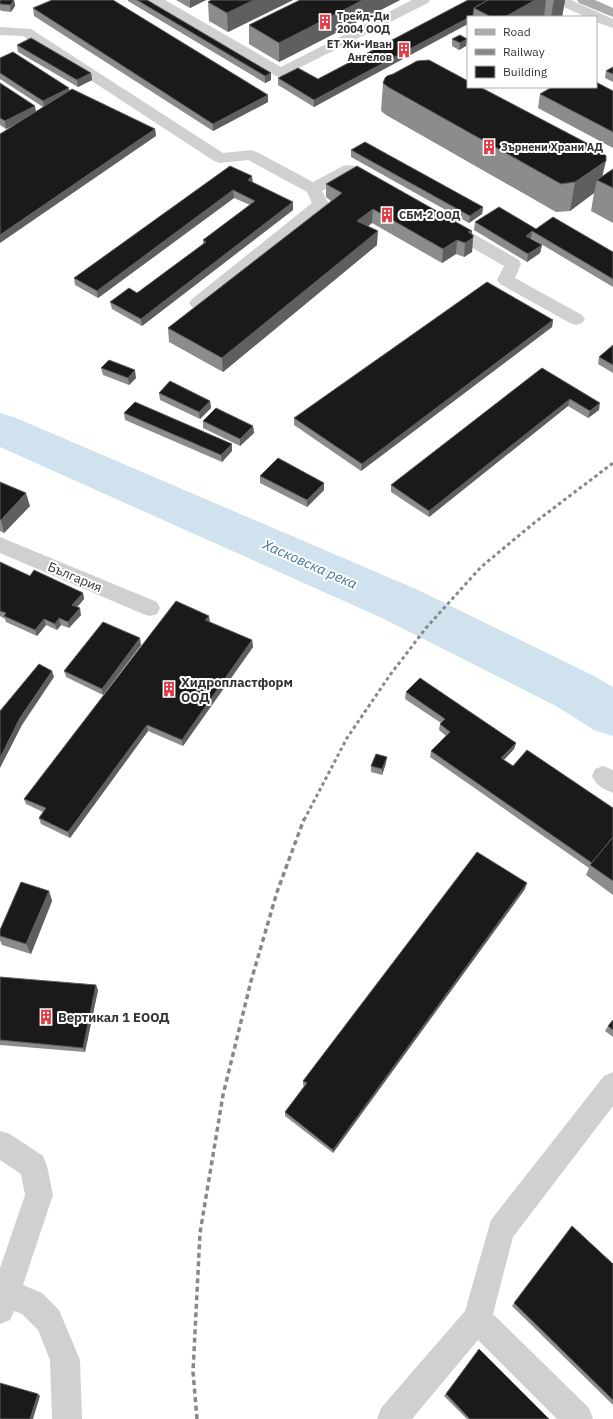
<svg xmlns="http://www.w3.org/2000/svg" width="613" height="1419" font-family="'IBM Plex Sans',sans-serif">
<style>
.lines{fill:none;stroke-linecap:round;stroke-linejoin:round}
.river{fill:#cfe2ee;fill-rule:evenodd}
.minor{fill:#d0d0d0;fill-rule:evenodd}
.major{fill:#ababab;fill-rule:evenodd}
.rail-far1{stroke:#888;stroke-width:3;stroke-dasharray:3.5 3;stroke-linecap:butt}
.rail{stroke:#888;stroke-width:3.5;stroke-dasharray:5 3.5;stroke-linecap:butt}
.wall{fill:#8c8c8c}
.shaded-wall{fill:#5f5f5f}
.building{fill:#1a1a1a;stroke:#5f5f5f}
.labels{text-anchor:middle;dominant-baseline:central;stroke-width:4;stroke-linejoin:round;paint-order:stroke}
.far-poi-label{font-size:11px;font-weight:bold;fill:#333;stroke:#fff;text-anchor:start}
.street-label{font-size:13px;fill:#333;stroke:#fff}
.poi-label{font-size:13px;font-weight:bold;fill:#333;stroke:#fff;text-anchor:start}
.water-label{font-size:14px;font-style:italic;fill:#3f7597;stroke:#fff}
</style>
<rect width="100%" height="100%" fill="#fff"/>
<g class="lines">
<path class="river" d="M0,413L16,418L418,590L594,676L613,687V736L594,730L556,706L382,618L0,447Z"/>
<g class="minor">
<path d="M148,0H165L281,67L412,0H430L428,3L281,77L276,76L150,3Z"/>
<path d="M553,0H571L613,19V28L596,22V17H586L555,3Z"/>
<path d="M0,27L31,29L223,153L251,150L257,152L313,182L343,166C356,162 371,174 382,181L384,184L382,187C370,190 359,181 349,175L322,191L329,204L327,207L204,307L198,309L192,307L189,303L192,299L312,203L307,192L248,160L220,163L214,161L23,36L0,35Z"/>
<path d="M447,221L453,222L519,260L521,264L515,278L582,315L585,319L582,323L576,325L570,323L500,284L497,280L504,266L441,230L439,226L441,222Z"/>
<path d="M0,537L157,602L160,608L157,614L150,616L143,614L0,553Z"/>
<path d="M603,766L613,770V793C603,789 596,785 592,776L595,769Z"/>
<path d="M613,1072V1106L513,1237L493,1314L589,1408L593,1419H557L478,1340L412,1419H377L381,1408L465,1311L491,1220L604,1076Z"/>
<path d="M0,1131L10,1134L43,1156L47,1166L53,1195L23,1285L42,1293L59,1310L80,1360L82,1419H52L50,1360L38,1330L22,1314L14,1311L10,1320L0,1324V1268L25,1195L21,1174L0,1160Z"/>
</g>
<path class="major" d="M577,0H595L613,8V17L579,3Z"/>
<path class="rail-far1" d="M304,820L347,738L390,675L426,628L481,567L534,523L613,463"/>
<path class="rail" d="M197,1419L193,1372L200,1233L223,1095L251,981L277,892L304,819"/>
</g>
<g class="wall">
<path d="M0,0H14L15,6L11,12L2,11L0,10Z"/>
<path d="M128,0H147L271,73V80L265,83L128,1Z"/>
<path d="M176,0H206L190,8Z"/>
<path d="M211,0H293L228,32L209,21L208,2Z"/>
<path d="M300,0H400L279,62L249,44V25Z"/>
<path d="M468,0H565L562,17H468L314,107L278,85V78L318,79Z"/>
<path d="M33,8L268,102L213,131L34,16Z"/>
<path d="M452,39H467L466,46L459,50L452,46Z"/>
<path d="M17,45L91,73L92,80L78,87L18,52Z"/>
<path d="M0,58L69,88V90L155,129L156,136L20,122L6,129L0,125V83L35,106L36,112L43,107L0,79Z"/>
<path d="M613,67V82L605,78L606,71Z"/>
<path d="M383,83L602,176L613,169V223L591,211L594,193L570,211L556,212L386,115L381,111Z"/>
<path d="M613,91V148L538,108L540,94Z"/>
<path d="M351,150L483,207L482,214L469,223L351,157Z"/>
<path d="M230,166L253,183L293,210L142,326L112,309L110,302L137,293L203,244V240L250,205L234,198L98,298L75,285L74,278Z"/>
<path d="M326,184L471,234L473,238L472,252L464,257L456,254L442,263L372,223L368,226L377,245L223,372L169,342L168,328L331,201L326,197Z"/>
<path d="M475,222L536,229L613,252V287L531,238V239L542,245L540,253L527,262L474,230Z"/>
<path d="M553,320L552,327L361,471L294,425V418Z"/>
<path d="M613,345V373L598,364L599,357Z"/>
<path d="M101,368L136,378L129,385L103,375Z"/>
<path d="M542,368L599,410L588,418L568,406L429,517L391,492V485Z"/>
<path d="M159,393L210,401L211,408L200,419L160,400Z"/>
<path d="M124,413L232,444V451L222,462L125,420Z"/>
<path d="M203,421L253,426L254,433L240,446L203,428Z"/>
<path d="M260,476L324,483V490L307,507L260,483Z"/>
<path d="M0,482L30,506L4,533L0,531Z"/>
<path d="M0,562L30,576L83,593L84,599L77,607L81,615L69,628L61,625L57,630L46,625L37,636L6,622L5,619L0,616Z"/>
<path d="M209,616V622L252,640L253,647L183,746L148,731L70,838L41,824L39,818L43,812L26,804L24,799Z"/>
<path d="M141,645L103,695L66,677L64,671Z"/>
<path d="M406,692L516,743L514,749L504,760L513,766L613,808V895L586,875L589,868L430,757L431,751L446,736L439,730L440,724L441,723L405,699Z"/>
<path d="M386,763L382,775L371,772V766Z"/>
<path d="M525,889L333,1153L285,1116V1112L304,1086L303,1085V1081Z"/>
<path d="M49,891L52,901L31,954L2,945L0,940V930Z"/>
<path d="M0,977L98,990L85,1052L0,1045Z"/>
<path d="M613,1020V1037L605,1031L608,1026Z"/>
<path d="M572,1226L613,1264V1405L512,1306Z"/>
<path d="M479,1349L549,1419H467L444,1396Z"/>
</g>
<g class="shaded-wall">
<path d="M14,0L15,6L11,12L10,5Z"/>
<path d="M190,0H206L190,8Z"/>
<path d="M254,0H293L228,32L227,13Z"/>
<path d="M363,0H400L279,62V43Z"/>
<path d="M535,0H546L544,17H505Z"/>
<path d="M554,0H565L562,17H551Z"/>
<path d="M468,18V24L314,107V100Z"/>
<path d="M467,39L466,46L459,50L460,43Z"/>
<path d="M91,73L92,80L78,87L77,80Z"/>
<path d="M271,73V80L265,83V76Z"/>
<path d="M69,88L70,95L44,108L43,101Z"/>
<path d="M268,95V102L213,131V124Z"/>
<path d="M35,106L36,114L6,129L5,121Z"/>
<path d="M155,129L156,136L0,243V235Z"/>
<path d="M606,161L601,182L597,180L594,193L570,211L575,182Z"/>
<path d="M252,176L253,184L248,180Z"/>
<path d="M233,190L234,198L98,298L97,291Z"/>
<path d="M293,202V210L142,326L141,319Z"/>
<path d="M483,207L482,214L469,223L470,216Z"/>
<path d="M373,209L372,223L357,235V221Z"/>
<path d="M378,231L377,245L223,372L222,358Z"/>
<path d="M472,231L471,240L473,238L472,252L464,257L465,243L468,232Z"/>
<path d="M532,231L531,238L524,243L526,236Z"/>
<path d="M457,240L456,254L442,263L443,249Z"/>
<path d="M542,245L540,253L527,262L528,254Z"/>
<path d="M553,320L552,327L361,471L362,464Z"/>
<path d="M135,370L136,378L129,385L128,378Z"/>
<path d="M570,399L568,406L429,517V511Z"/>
<path d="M210,401L211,408L200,419L199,412Z"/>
<path d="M600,403L599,410L588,418L590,411Z"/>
<path d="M253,426L254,433L240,446V439Z"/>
<path d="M232,444V451L222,462L221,455Z"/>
<path d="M324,483V490L307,507V500Z"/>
<path d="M26,493L30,506L4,533L1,520Z"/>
<path d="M83,593L84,599L74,611L72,605Z"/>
<path d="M80,608L81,615L69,628L68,622Z"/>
<path d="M209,616L210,622L205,620Z"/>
<path d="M59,618L61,625L57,630L55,624Z"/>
<path d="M44,619L46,625L37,636L35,630Z"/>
<path d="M140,638L141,645L103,695L102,689Z"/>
<path d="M252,640L253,647L183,746L182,740Z"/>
<path d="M52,671L54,677L22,725L0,768V758L20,718Z"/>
<path d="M147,725L148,731L70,838L68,832Z"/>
<path d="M516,743L514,749L500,764L501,758Z"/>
<path d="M387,757L386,763L382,775V769Z"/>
<path d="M527,883L525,889L333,1153V1150Z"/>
<path d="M49,891L52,901L31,954L26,944Z"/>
<path d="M96,985L98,990L85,1052L83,1048Z"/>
<path d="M38,1394L40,1396L33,1419H30Z"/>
</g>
<g class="building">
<path d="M0,0H14L10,5L1,4H0Z"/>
<path d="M52,0H113L268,95L213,124L33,8Z"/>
<path d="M137,0H147L271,73L265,76Z"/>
<path d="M211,0H254L227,13L208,2Z"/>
<path d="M300,0H363L279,43L249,25Z"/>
<path d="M468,0H488L474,8L473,15L468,17V18L314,100L278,78L298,68L318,79Z"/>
<path d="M488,0H535L505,17H491L474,8Z"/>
<path d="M460,35L467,39L460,43L452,39Z"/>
<path d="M31,38L91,73L77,80L17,45Z"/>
<path d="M13,52L69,88L43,101L0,73V58Z"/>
<path d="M429,60L468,81V87H480L600,150L606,156V161L575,182L561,184L388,87L383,83L385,78L387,76L393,74L417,61Z"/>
<path d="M613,67V74L606,71Z"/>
<path d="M596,82L613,91V132L540,94L552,87H596Z"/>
<path d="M0,83L35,106L5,121L0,118Z"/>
<path d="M72,89L155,129L0,235V134Z"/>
<path d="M365,142L483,207L470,216L351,150Z"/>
<path d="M230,166L252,176L248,180L293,202L141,319L110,302L129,288L137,293L206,242L203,240L255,201L233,190L97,291L74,278Z"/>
<path d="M357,166L472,231L468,232L473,235V238L465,243L457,240L443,249L373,209L357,221L378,231L222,358L168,328L342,193L326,184Z"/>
<path d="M613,169V188L597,180Z"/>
<path d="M499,207L536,229L553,217L613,252V279L532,231L526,236L542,245L528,254L475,222Z"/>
<path d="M487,282L553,320L362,464L294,418Z"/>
<path d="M613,345V365L599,357Z"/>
<path d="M109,360L135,370L128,378L101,368Z"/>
<path d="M542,368L600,403L590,411L570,399L429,511L391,485Z"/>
<path d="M170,381L210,401L199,412L159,393Z"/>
<path d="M135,402L232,444L221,455L124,413Z"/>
<path d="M216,408L253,426L240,439L203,421Z"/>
<path d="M278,458L324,483L307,500L260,476Z"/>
<path d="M0,482L26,493L1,520H0Z"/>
<path d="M0,562L30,576L34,570L83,593L72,605L80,608L68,622L59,618L55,624L44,619L35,630L4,616L6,613L0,611Z"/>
<path d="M176,601L209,616L205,620L252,640L182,740L147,725L68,832L39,818L46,808L24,799Z"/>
<path d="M103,622L140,638L102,689L64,671Z"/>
<path d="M39,664L52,671L20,718L0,758V711Z"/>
<path d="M420,678L516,743L501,758L513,766L527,750L613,808V837L592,863L431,751L450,732L440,724L445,719L406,692Z"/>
<path d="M376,754L387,757L382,769L371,766Z"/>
<path d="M613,837V881L590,865Z"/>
<path d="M477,852L527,883L333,1150L285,1112L307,1083L303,1081Z"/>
<path d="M21,882L49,891L26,944L0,936V930Z"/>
<path d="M0,977L96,985L83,1048L0,1040Z"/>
<path d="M613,1020V1030L608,1026Z"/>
<path d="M572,1226L613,1264V1400L514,1303Z"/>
<path d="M479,1349L549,1419H470L446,1394Z"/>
<path d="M0,1383L38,1394L30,1419H0Z"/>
</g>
<defs>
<symbol id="building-bare" viewBox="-9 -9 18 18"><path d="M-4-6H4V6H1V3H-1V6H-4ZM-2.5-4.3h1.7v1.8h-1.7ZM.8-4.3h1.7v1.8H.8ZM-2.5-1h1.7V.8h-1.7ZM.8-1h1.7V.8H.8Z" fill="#e63946" stroke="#fff" stroke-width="2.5" paint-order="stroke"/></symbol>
</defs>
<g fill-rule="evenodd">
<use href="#building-bare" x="314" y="11" width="22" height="22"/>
<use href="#building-bare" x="393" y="39" width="22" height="22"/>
<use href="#building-bare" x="478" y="136" width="22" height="22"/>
<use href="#building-bare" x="376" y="204" width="22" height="22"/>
<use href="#building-bare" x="158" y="678" width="22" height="22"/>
<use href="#building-bare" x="35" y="1006" width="22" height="22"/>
</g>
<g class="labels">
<g class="far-poi-label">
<text x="337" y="16">Трейд-Ди<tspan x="337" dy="13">2004 ООД</tspan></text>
<text x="392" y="44" text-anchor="end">ЕТ Жи-Иван<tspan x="392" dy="13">Ангелов</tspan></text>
<text x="501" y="147">Зърнени Храни АД</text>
<text x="399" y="215">СБМ-2 ООД</text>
</g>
<g class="street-label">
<text transform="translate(75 577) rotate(23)">България</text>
</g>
<g class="poi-label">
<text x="181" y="682">Хидропластформ<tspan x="181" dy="15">ООД</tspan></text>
<text x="58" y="1017">Вертикал 1 ЕООД</text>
</g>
<g class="water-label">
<text transform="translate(310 564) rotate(24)">Хасковска река</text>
</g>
</g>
<rect x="467" y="16" width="130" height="72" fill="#ffffff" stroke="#adadad"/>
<rect x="475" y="29" width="20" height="6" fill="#ababab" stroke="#adadad"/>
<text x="503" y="36" font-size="12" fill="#333333">Road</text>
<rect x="475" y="49" width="20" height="6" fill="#888888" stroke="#adadad"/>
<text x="503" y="56" font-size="12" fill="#333333">Railway</text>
<rect x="475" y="66" width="20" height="12" fill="#1a1a1a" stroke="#adadad"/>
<text x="503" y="76" font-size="12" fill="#333333">Building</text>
</svg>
